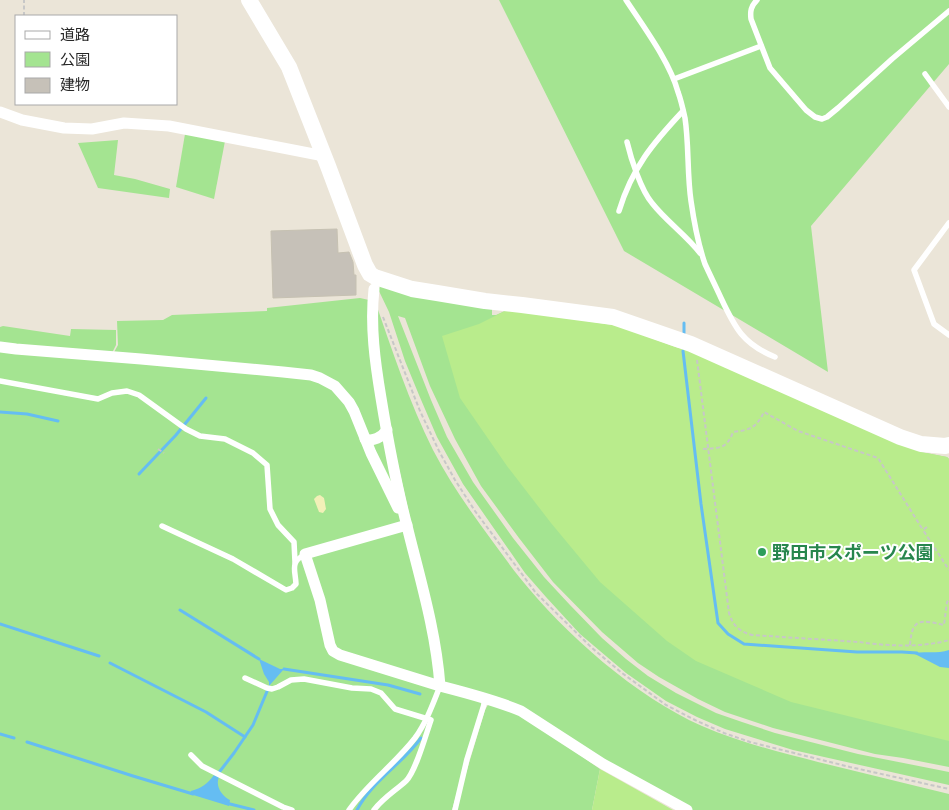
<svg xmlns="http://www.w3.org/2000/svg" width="949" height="810" font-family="'Open Sans','Noto Sans JP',sans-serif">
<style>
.green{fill:#a4e491}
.sand{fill:#f2f0b8}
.pitch{fill:#b9ec8c}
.water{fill:#65bdf2}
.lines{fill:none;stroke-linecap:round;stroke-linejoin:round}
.stream{stroke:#65bdf2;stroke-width:3}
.building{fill:#c6c1b8;stroke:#c6c1b2}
.path{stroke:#c7c7c7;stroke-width:2;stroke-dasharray:4 2.5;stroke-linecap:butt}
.lane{stroke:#fff;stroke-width:5.5}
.street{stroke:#fff;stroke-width:11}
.secondary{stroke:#fff;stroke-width:16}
.leisure-dot{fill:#2e9e5b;stroke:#fff;stroke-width:2}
.labels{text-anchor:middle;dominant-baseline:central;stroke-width:4;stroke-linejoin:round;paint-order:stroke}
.leisure-label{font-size:18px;font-weight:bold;fill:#27864d;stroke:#fff;text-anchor:start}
</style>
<rect width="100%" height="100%" fill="#ebe5d8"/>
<g class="green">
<path d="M499,0H949V64L811,226L828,372L624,251Z"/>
<path d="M185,134L225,141L214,199L176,187Z"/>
<path d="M118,140L114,175L135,179L170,189L169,198L98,188L78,143Z"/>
<path d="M381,286L492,306V315H496L509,309L678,348L679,347L921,452L947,457L949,459V767L903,758L875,754L773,728L725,712L698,699L659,677L638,663L602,632L553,582L519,538L481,486L455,439L430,386L405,318L398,316L431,400L447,437L473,482L513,538L544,577L570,605L602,638L626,659L648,676L676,693L716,713L742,722L775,733L858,754L949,772V785L793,750L725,729L697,717L666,701L626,673L600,651L580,634L546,597L525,573L463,484L437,437L419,395L405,361L389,312L378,289Z"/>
<path d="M360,298L369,300L383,430L368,437L331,379L113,354L118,345L117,321L163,320L172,315L267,311V308Z"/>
<path d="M374,298C392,350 409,402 433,450C450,483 471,512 493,542C502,554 511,567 520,578C565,634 636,697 702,726C739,742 779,752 818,762C862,773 905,783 949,794V810H691L604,761L541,719L445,684L417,549L384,402Z"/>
<path d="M3,326L70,336L71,329L116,330V345L112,353L0,344V327Z"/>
<path d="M0,350L319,380L342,398L403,520L401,524L302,551L328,645L481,700V707L452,810H0Z"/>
<path d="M385,438L398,498L370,444Z"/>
<path d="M406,528L423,599L436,681L335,649L310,554Z"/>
<path d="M489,703L524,716L600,769L592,810H457L463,783L485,710Z"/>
</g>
<path class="sand" d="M320,495L324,498L326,509L323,513L319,512L314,499L317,496Z"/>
<g class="pitch">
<path d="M509,309L619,326L678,348L679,347L921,452L947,457L949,459V741L791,702L696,661L667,641L600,582L551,523L507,466L460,398L442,336L479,324Z"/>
<path d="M600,769L673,810H592Z"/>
</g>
<g class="water">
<path d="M949,650V668L940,667L913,653C925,651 937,654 949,650Z"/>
<path d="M259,659L280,669H284L269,686V682L264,674Z"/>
<path d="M214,775L219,777C215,786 222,796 230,800L229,806L190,794L191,791C202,788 207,784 214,775Z"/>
</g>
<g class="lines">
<g class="stream">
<path d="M684,333V323"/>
<path d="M683,351L701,504L718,623L728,634L744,644L857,652H902L917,653"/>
<path d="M0,412L27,414L58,421"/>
<path d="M139,474L176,435L206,398"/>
<path d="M180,610L259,659"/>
<path d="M0,624L99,656"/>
<path d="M110,663L206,712L245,737"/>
<path d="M284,669L388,685L420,694"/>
<path d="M0,734L14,738"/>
<path d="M27,742L133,776L193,794"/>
<path d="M217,775L234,753L253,725L268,689"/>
<path d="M226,803L254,810"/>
<path d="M357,810C372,781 402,764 421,738"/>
</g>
</g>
<path class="building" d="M337,229L338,253L349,252L353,262L354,275H356V295L273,298L271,231Z"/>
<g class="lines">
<g class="path">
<path d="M24,16V0"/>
<path d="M383,317L420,411L439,451L455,480L475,511L536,593L592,648L622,673L666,705L697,721L724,733L750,742L850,767L949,789"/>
<path d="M697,360L729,613C733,626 740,632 752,635L859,642C887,646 921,648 949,640"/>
<path d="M158,449L164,453"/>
<path d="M703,449C719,448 727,449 733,432C750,430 756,428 764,412L798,431L878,458L923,530"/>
<path d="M927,527L923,530L949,570"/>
<path d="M910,645C912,617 921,620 944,625L947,602L949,600"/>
</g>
<g class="lane">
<path d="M626,0C643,26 670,62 678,92C681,100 683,109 685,118C689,144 687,174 691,201C694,222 698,244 705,264C710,275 716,287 721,298C735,328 743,344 775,357"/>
<path d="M757,0C751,6 750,11 751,19L770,68L806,110L815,117L822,119L827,117L838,108L892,59L949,11"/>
<path d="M925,74L949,107"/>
<path d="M674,79L761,46"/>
<path d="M627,142C631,159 641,190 652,203C666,221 686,235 700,253"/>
<path d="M619,211C632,168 653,143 683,111"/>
<path d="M949,223L914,270L934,324L949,335"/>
<path d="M0,381L98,399L112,393L127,391L139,395L186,429L200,436L225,439L253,453L267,465L270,509L278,525L294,542L295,562"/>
<path d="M162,526L233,559L286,590L292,588L296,584C295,568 290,563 305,554"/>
<path d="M245,678L267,688L272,689L278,687L291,680L304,679L352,688L371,689L381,693L395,709L431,720C426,734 416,771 406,781C395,791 383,798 374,810"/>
<path d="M191,755L202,766L283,807L292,810"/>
<path d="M349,810C368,783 395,764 415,738C426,723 433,704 440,686"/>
<path d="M455,810L467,759L486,698"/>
</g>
<g class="street">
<path d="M0,112L22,120L64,128L92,129L124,123L169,126L324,156"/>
<path d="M374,289C370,326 375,362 381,398C388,441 396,484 407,526C420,579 436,631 440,686C467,693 495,700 521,711L603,764L687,810"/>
<path d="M0,347L16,349L141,359L283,372L311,375L320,378L335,386L349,402L354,411L371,453L398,508"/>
<path d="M365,439C373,442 382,437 387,430"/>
<path d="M407,525L305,554L320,600L330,645L333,651L340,655L440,686"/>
</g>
<path class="secondary" d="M249,0L289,67L328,166L365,265L370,274L375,277L412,289L437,293L485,301L522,305L613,317L691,344L900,437L921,444L945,446L949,445"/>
</g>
<circle class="leisure-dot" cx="762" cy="552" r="5"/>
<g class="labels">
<g class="leisure-label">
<text x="772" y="552">野田市スポーツ公園</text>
</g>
</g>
<rect x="15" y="15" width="162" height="90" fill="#ffffff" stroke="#a9a9a9"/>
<rect x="25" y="31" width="25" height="8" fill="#ffffff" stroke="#a9a9a9"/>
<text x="60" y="40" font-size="15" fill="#272727">道路</text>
<rect x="25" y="52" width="25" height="15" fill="#a4e491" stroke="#a9a9a9"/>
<text x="60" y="65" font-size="15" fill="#272727">公園</text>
<rect x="25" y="78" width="25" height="15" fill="#c6c1b8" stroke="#a9a9a9"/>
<text x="60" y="90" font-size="15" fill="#272727">建物</text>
</svg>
